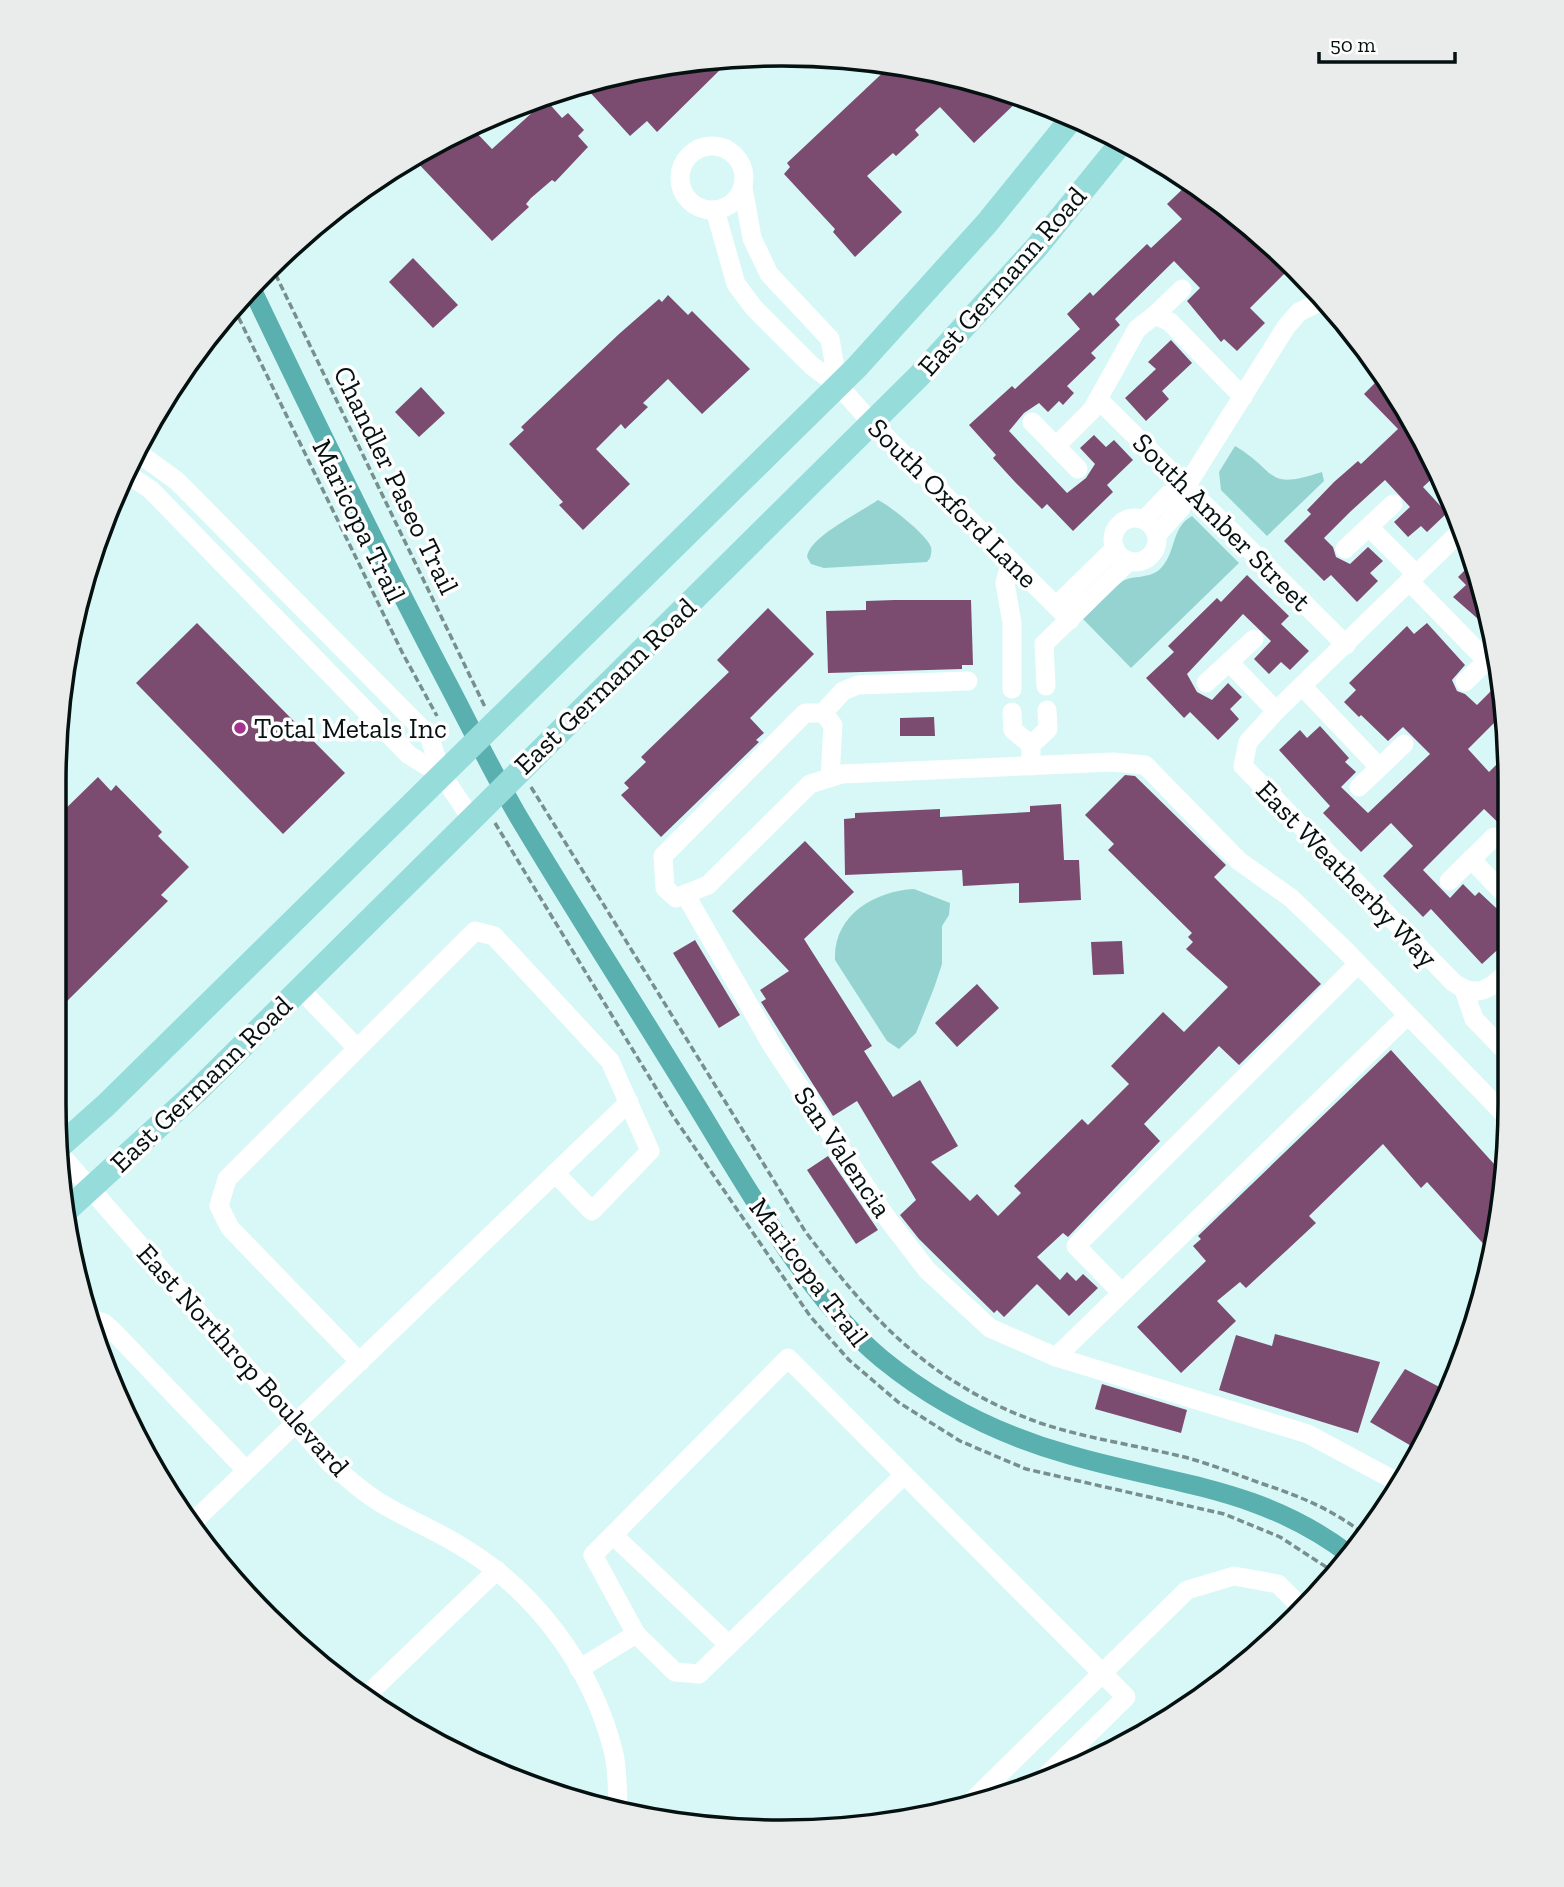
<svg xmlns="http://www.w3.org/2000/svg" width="1564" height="1887" font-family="'Zilla Slab',serif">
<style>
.green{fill:#95d3d1}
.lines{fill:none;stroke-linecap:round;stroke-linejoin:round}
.canal{stroke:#5ab0af;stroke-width:19}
.building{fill:#7c4c70}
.path{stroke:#788f8e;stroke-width:3.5;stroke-dasharray:7 3.5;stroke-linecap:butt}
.minor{stroke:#fff;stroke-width:19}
.major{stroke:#95dcdb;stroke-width:24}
.poi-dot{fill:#a4338f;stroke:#fefefe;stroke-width:2.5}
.labels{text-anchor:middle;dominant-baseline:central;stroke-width:7;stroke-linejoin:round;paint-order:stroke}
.street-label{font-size:28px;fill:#051110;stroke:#fefefe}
.poi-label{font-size:28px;fill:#051110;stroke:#fefefe;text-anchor:start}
.rim{fill:none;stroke:#051110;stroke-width:3.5}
</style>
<rect width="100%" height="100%" fill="#d7f8f7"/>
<g class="green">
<path d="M1235,446C1279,472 1264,491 1322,472L1324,481L1267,536L1221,490L1219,472Z"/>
<path d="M878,500C889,505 927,535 931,547C932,550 931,555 930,558L927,562L824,568L811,564L807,557C809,537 861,512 878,500Z"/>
<path d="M1192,516L1239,563L1131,668L1083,619C1096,607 1108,591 1123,581C1133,575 1148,579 1159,570C1177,554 1170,528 1192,516Z"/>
<path d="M914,889L950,903L949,915L942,926V964L934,988L916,1033L899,1049L887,1041L835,960C833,915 875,891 914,889Z"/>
</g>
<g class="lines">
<path class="canal" d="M251,287C315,421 379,553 448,684C471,728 493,773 518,816C571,905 627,992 681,1080C736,1168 802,1293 882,1359C937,1404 1002,1436 1070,1455C1173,1485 1261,1487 1350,1555"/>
</g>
<g class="building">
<path d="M731,59L657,132L647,121L630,136L587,89L596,82L640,68Z"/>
<path d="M891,65L924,68L1021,98L974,143L940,107L915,130L919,135L896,156L893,153L867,176L902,212L855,257L833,232L835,229L784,174L790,167L787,163Z"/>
<path d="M546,100L562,118L568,113L584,130L578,136L588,147L555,182L552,180L531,198L526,204L529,207L492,241L413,158L471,127L492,149Z"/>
<path d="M1190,182L1234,225L1239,220L1293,265L1250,308L1265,323L1237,351L1224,339L1221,342L1187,301L1200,288L1174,261L1115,319L1120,325L1091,353L1096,358L1067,386L1074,393L1063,405L1059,401L1048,412L1039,403L1024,413L1009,431L1067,493L1086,478L1095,464L1080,448L1094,435L1106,447L1114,440L1133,460L1107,485L1113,492L1073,531L1047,504L1042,509L1015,482L993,458L996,455L969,425L1012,386L1015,389L1080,329L1067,314L1090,292L1093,296L1147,244L1151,248L1182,219L1167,204Z"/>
<path d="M413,258L458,305L433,328L389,282Z"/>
<path d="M668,295L688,315L692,311L750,369L702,414L668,379L643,403L648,407L625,429L621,424L596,449L630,484L583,530L559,505L563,502L509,444L524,430L521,427L619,334L659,299L662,302Z"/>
<path d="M1171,340L1192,363L1162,391L1169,399L1146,421L1125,398L1156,369L1148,362Z"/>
<path d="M1384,374L1438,473L1423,487L1447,513L1427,532L1421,526L1408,537L1394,522L1410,507L1385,480L1350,512L1324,538L1333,547L1336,557L1350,564L1368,547L1383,561L1370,573L1378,581L1357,602L1331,575L1324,581L1284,541L1311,514L1307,510L1334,482L1358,461L1361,464L1398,429L1364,394Z"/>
<path d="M421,387L445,413L419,437L395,412Z"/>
<path d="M1472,563L1487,612L1494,633L1453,597L1466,585L1458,577Z"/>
<path d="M1247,575L1289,616L1281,624L1309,651L1290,670L1281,662L1269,674L1254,659L1271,641L1243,614L1187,674L1197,692L1212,700L1228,683L1242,697L1230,709L1239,719L1218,740L1190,712L1184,718L1146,678L1174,652L1168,646L1217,598L1221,602Z"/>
<path d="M894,600H971L973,665H962V669L828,673L826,611L866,610V601Z"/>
<path d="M768,608L814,654L750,718L764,733L756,740L759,742L661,837L621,795L629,788L624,783L646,762L641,757L729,672L717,660Z"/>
<path d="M197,623L345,773L283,834L136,683Z"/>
<path d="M1427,623L1465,665L1452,680L1457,691L1465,694L1477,705L1500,682L1503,714L1468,749L1489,772L1507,754L1510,834L1484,809L1423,870L1450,898L1463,884L1475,896L1479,892L1509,920L1497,933L1506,942L1482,964L1431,909L1423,917L1383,876L1413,846L1391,823L1361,852L1323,813L1330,806L1279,750L1300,730L1307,738L1320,726L1349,758L1345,762L1356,772L1341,787L1368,813L1430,754L1403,727L1388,741L1361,715L1359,717L1344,702L1356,690L1349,683L1407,626L1414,634Z"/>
<path d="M934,717L935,736H900V718Z"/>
<path d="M1125,775L1135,776L1226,865L1214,877L1321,984L1239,1065L1219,1046L1144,1124L1160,1141L1068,1237L1063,1233L1037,1257L1060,1280L1067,1272L1076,1281L1083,1274L1098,1288L1069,1316L1037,1284L1004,1317L997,1310L994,1313L919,1239L900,1215L916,1200L857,1101L833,1116L761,1002L766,999L760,990L789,971L732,911L805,841L854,892L804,939L872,1046L864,1051L893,1097L920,1080L958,1146L931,1162L970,1201L977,1194L998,1216L1021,1193L1014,1186L1082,1119L1088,1125L1129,1084L1111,1066L1163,1012L1184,1032L1228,987L1186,949L1193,942L1188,937L1192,933L1108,850L1114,844L1085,815Z"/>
<path d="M98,777L111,791L116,785L162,832L158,836L189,867L161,895L168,901L55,1013V819Z"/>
<path d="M1061,804L1064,860H1079L1081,900L1019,903V883L963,886L962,870L845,875L844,819L855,818V813L940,809V817L1030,812V806Z"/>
<path d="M695,940L740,1015L719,1028L673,953Z"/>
<path d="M1122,941L1124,974L1093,975L1091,942Z"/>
<path d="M977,984L999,1008L957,1047L935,1023Z"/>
<path d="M1391,1050L1504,1175L1489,1250L1427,1182L1421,1188L1383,1144L1309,1216L1316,1223L1286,1251L1246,1288L1240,1282L1217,1301L1236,1321L1181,1373L1137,1327L1206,1261L1193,1246L1201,1239L1198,1236Z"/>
<path d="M828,1156L878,1230L856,1244L807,1170Z"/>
<path d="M1275,1334L1380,1362L1358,1433L1219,1390L1236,1335L1272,1346Z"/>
<path d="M1405,1369L1447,1391L1420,1451L1370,1422Z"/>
<path d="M1102,1384L1187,1410L1181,1433L1095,1409Z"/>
</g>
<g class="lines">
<g class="path">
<path d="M271,265L485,707"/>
<path d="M234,308L403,654L437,716"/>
<path d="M531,787L805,1231C872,1321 931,1384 1040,1423C1085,1438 1134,1445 1180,1456C1209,1463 1237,1475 1266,1485C1302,1497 1335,1511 1365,1535"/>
<path d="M495,823L673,1116L810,1316L849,1360L898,1402L960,1441L1026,1469L1224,1514L1280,1537L1337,1574"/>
</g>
<g class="minor">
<circle cx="712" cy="178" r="32"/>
<path d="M743,188L752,238L769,274L830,339L838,385"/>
<path d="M715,210L736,284L754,308L812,366L838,385L871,422L1070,620"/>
<path d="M1155,315L1182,289"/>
<path d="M1098,399L1346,645"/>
<path d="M1032,422L1078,469"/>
<path d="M1056,446L1092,410L1137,329L1155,315L1170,322L1243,397"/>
<path d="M137,452L177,481L429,736L442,775L471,818"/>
<path d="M126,473L151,490L409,755L442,775"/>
<circle cx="1135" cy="540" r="22"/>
<path d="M1144,520L1168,495L1187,485"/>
<path d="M1369,527L1416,574"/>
<path d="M1462,530L1276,711L1248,742L1243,766L1453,982C1477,1000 1490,989 1509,971"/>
<path d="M1157,535L1181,508L1187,485L1286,327L1299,312L1324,300"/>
<path d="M1345,549L1393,504"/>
<path d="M1011,561L1005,583L1012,623V689"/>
<path d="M1409,581L1486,660"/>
<path d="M1056,606L1115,548"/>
<path d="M1229,662L1276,711"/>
<path d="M1465,682L1497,651"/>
<path d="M1206,683L1254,639"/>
<path d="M1046,686L1044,644L1129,561"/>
<path d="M1302,686L1379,767"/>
<path d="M1012,712L1013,730L1031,745"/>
<path d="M823,713L843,691L858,685L968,681"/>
<path d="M1031,766V745L1048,729L1047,710"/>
<path d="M830,778L833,725L823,713H805L663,856L665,888L676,898L708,885L810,784L842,774L1113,762L1145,765L1239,861L1291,898L1344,949L1508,1118"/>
<path d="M1359,787L1404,744"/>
<path d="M1471,859L1509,899"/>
<path d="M1449,881L1494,837"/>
<path d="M685,894L773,1047L884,1214L927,1270L990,1328L1056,1357L1308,1434L1401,1484"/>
<path d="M300,989L357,1048"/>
<path d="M1464,990L1474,1019L1509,1055"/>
<path d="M61,1155L329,1462C345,1476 361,1491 379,1502C405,1518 433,1529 459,1545C534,1589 591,1665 613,1750C618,1768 617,1789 618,1808"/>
<path d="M1121,1292L1076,1246L1358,964"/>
<path d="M89,1318L104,1323L114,1332L246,1470"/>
<path d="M1056,1357L1408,1015"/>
<path d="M360,1362L230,1228L219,1206L227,1179L475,931L494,936L610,1061L650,1151L592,1211L555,1173"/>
<path d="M191,1524L629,1102"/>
<path d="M613,1535L729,1645"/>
<path d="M636,1634L593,1555L788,1358L1126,1697L1038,1784"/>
<path d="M579,1669L636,1634L675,1672L699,1674L904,1475"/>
<path d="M364,1698L497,1570"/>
<path d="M968,1805L1187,1590L1234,1576L1278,1584L1302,1608"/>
</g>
<g class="major">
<path d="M60,1146L106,1105L857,367L987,223L1073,117"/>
<path d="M68,1209L196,1092L919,376L1036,248L1122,142"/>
</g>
</g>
<circle class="poi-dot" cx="240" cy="728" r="7"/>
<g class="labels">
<g class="street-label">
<text transform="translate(1002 281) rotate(-49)">East Germann Road</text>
<text transform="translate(396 480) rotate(64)">Chandler Paseo Trail</text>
<text transform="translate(953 503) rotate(45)">South Oxford Lane</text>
<text transform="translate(359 521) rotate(64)">Maricopa Trail</text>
<text transform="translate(1222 522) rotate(45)">South Amber Street</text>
<text transform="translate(605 686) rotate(-44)">East Germann Road</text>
<text transform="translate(1347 874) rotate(46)">East Weatherby Way</text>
<text transform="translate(201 1084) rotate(-44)">East Germann Road</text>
<text transform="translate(843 1152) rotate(56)">San Valencia</text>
<text transform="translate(809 1272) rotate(53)">Maricopa Trail</text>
<text transform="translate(243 1360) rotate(48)">East Northrop Boulevard</text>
</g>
<g class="poi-label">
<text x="254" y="728">Total Metals Inc</text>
</g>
</g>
<path d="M0 0H1564V1887H0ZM782 66H782A716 716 0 0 1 1498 782V1104A716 716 0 0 1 782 1820H782A716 716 0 0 1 66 1104V782A716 716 0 0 1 782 66Z" fill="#eaebeb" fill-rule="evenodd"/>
<path class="rim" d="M782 66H782A716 716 0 0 1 1498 782V1104A716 716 0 0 1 782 1820H782A716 716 0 0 1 66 1104V782A716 716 0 0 1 782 66Z"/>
<path d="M1319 52v10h136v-10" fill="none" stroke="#051110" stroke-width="3.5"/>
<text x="1330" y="52" font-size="21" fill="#051110" stroke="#fefefe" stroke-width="5" paint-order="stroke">50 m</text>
</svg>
